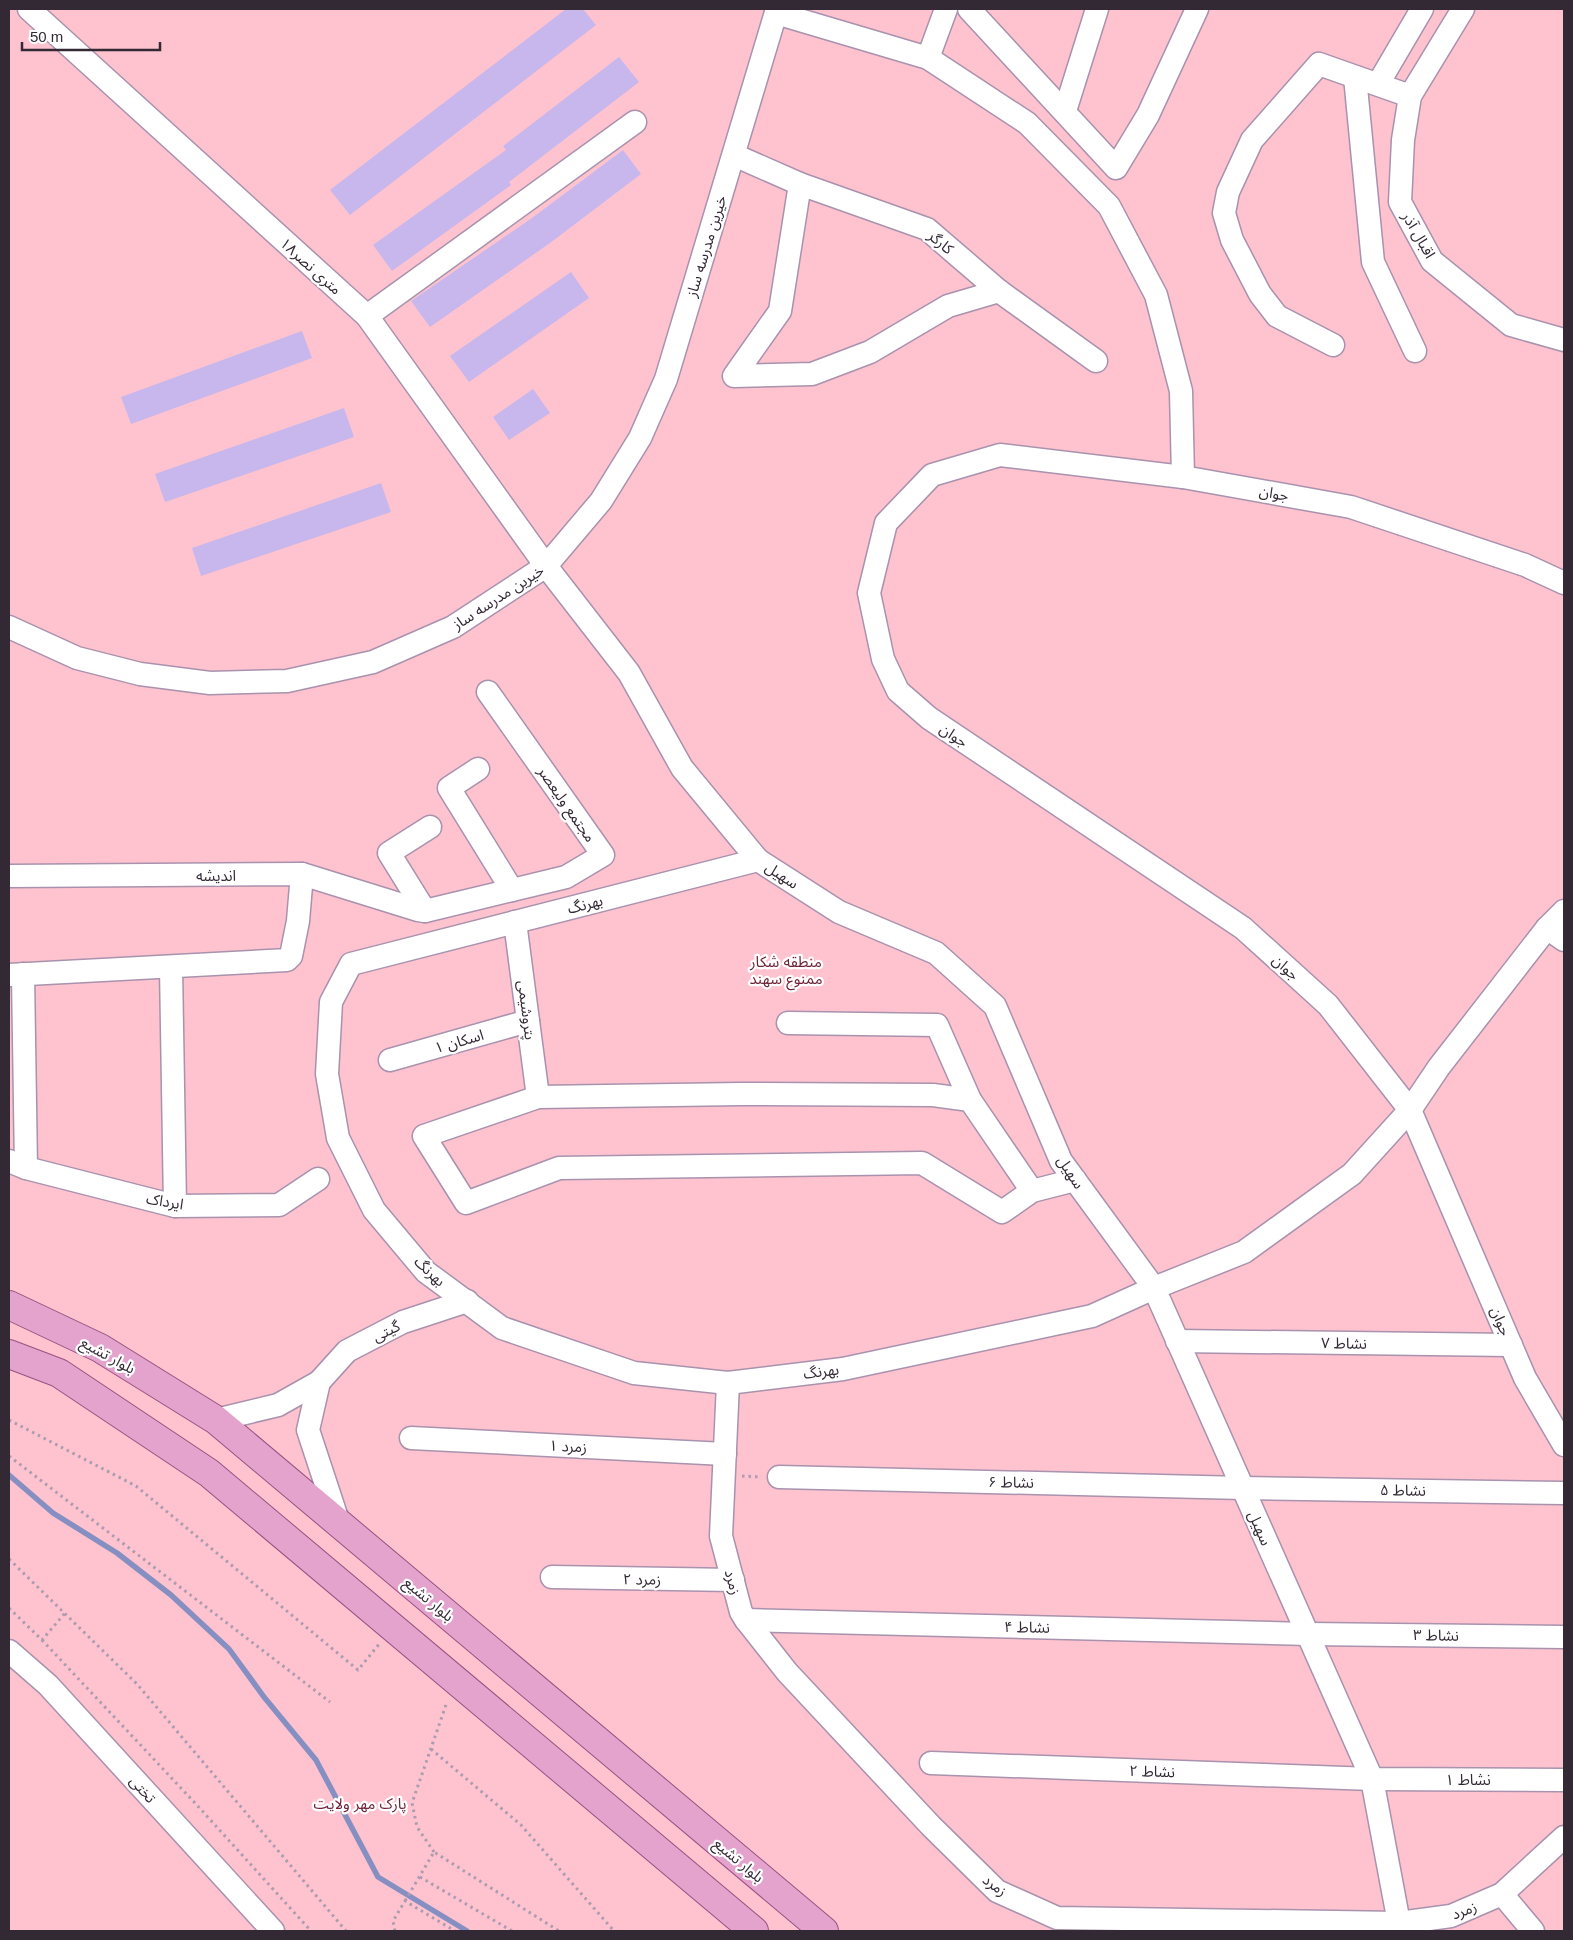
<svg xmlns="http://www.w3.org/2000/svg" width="1573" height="1940" font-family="Arial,'Noto Sans Arabic',sans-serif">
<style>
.green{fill:#fec3cf}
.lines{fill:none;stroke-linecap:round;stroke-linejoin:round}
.stream{stroke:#858fc1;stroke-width:5.5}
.building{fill:#c7b7ec}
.minor-casing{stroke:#a892ad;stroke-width:25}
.major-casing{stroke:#9a5081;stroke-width:30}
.path{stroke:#ad9bb0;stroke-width:3;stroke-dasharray:2.5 4;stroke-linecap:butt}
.minor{stroke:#fff;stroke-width:22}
.major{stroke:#e4a3cd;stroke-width:28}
.labels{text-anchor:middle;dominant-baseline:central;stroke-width:4.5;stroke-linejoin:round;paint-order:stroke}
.street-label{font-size:15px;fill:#322934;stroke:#fff}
.park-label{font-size:15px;fill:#6d2339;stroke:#fff}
</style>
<rect width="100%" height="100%" fill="#f7e0fc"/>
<rect class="green" x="9" y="9" width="1555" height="1922"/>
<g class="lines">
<path class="stream" d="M9,1475L53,1513L117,1553L171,1595L229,1649L264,1697L316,1760L378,1877L467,1931"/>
</g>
<g class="building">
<path d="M566,9H583L596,25L350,215L330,190Z"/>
<path d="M619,57L639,82L509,182L511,185L392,271L373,245L506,150L503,146Z"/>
<path d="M623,150L641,174L550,243L430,327L411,301L532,218Z"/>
<path d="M571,272L589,298L469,382L450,356Z"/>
<path d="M302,331L312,358L131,424L121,397Z"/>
<path d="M533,389L550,413L509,440L493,417Z"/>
<path d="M344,408L354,437L165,502L155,474Z"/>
<path d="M381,483L391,512L201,576L192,548Z"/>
</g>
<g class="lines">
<defs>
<g id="minor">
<path d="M29,9L367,316L546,566L629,673L682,768L758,860L839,912L936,953L995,1006L1061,1161L1154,1288L1372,1779L1399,1923"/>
<path d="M969,9L1116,168L1148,115L1197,9"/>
<path d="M1463,9L1410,96L1403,140L1400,202L1432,261L1511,325L1564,340"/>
<path d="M776,13L928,58L1027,123L1109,206L1156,295L1181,391L1183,477"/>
<path d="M928,58L946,9"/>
<path d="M1355,77L1373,262L1415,351"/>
<path d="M1378,84L1422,9"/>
<path d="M1065,111L1097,9"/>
<path d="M734,155L800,184L927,229L999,291L1096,361"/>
<path d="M800,184L780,311L734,376L812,374L870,352L948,306L999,291"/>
<path d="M367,316L635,122"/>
<path d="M1333,345L1277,316L1260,294L1232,240L1224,213L1228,192L1252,140L1319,64L1410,96"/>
<path d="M1564,583L1525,565L1351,507L1183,477L1000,455L932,475L886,523L869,593L883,659L898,691L929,718L1243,928L1328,1005L1410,1110L1525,1378L1564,1445"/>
<path d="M9,627L77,658L140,674L210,683L287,681L373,662L453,627L546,566L601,501L640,438L666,379L777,9"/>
<path d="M478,769L449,788L512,890"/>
<path d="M758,860L351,964L331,1002L327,1074L338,1138L374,1210L426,1272L502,1328L634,1373L728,1383L843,1369L1092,1316L1154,1288L1244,1252L1352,1174L1410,1110L1439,1067L1547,928L1564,911"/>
<path d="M9,876L302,874L418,910L425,911L566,877L603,855L488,692"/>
<path d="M425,911L389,853L430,827"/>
<path d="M515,922L538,1097"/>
<path d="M1547,928L1564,940"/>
<path d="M171,967L175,1206"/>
<path d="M23,974L26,1168"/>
<path d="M9,975L287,960L291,956L298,921L302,874"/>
<path d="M788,1023L937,1025L970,1100"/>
<path d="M390,1060L528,1021"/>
<path d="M9,1161L26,1168L175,1206L279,1205L318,1179"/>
<path d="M1032,1191L970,1100L933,1095L741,1094L538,1097L424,1136L466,1203L559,1168L922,1163L1002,1212L1032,1191L1075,1180"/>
<path d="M1177,1341L1511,1345"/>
<path d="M319,1382L347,1351L403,1322L467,1301"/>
<path d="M728,1383L721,1536L741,1612L746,1620L787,1672L931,1826L997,1891L1057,1918L1399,1923L1451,1916L1502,1894L1564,1837"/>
<path d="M216,1420L278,1405L319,1382L308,1430L339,1524"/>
<path d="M411,1438L725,1454"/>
<path d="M779,1477L1243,1488L1564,1493"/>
<path d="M552,1577L733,1580"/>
<path d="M746,1620L1308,1634L1564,1637"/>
<path d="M9,1651L48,1685L273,1931"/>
<path d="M931,1763L1372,1779L1564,1780"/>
<path d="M1502,1894L1533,1931"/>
</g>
<g id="major">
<path d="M9,1305L100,1348L216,1420L824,1931"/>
<path d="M9,1354L59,1373L209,1473L754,1931"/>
</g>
</defs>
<use href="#minor" class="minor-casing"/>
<use href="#major" class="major-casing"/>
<g class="path">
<path d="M9,1420L136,1486L358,1670L380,1643"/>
<path d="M9,1456L330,1702"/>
<path d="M742,1476L761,1477"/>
<path d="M9,1559L137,1684L346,1931"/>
<path d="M9,1608L42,1640L65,1613"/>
<path d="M42,1640L195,1803L311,1931"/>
<path d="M431,1749L521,1825L614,1931"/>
<path d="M434,1852L417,1827L412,1803L447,1702"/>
<path d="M420,1877L512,1931"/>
<path d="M405,1901L434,1852L559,1931"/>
<path d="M395,1931L393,1921L405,1901L455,1931"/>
</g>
<use href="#minor" class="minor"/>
<use href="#major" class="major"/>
</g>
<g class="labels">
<g class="street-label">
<text transform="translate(1419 235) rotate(60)">اقبال آذر</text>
<text transform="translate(941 242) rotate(40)">کارگر</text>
<text transform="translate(706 246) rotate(-73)">خیرین مدرسه ساز</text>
<text transform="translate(311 266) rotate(42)">۱۸متری نصر</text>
<text transform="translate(1274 493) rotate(10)">جوان</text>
<text transform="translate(498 597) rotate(-33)">خیرین مدرسه ساز</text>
<text transform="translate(954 735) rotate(34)">جوان</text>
<text transform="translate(567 804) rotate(55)">مجتمع ولیعصر</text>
<text x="216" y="875">اندیشه</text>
<text transform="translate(782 875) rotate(33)">سهیل</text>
<text transform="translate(585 904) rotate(-14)">بهرنگ</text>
<text transform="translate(1286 967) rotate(42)">جوان</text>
<text transform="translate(527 1010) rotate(83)">پتروشیمی</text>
<text transform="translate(459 1041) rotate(-16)">اسکان ۱</text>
<text transform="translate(1071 1172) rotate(57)">سهیل</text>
<text transform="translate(165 1201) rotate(10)">ایرداک</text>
<text transform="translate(430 1271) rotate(43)">بهرنگ</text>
<text transform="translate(1501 1321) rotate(67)">جوان</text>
<text transform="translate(386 1331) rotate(-27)">گیتی</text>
<text transform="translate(1344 1343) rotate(1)">نشاط ۷</text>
<text transform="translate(108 1355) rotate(29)">بلوار تشیع</text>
<text transform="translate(821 1371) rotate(-7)">بهرنگ</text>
<text transform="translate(568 1446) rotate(3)">زمرد ۱</text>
<text transform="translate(1011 1482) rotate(1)">نشاط ۶</text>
<text transform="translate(1403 1490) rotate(1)">نشاط ۵</text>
<text transform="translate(1260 1528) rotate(66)">سهیل</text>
<text transform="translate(642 1579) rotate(1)">زمرد ۲</text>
<text transform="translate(733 1582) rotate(75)">زمرد</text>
<text transform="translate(429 1599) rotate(40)">بلوار تشیع</text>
<text transform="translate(1027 1627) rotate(1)">نشاط ۴</text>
<text transform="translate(1436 1635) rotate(1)">نشاط ۳</text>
<text transform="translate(1152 1771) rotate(2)">نشاط ۲</text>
<text x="1468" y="1779">نشاط ۱</text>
<text transform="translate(143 1789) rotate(48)">تختی</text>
<text transform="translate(739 1860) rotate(40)">بلوار تشیع</text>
<text transform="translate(995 1885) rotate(37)">زمرد</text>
<text transform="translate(1464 1910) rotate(-21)">زمرد</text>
</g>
<g class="park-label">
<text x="786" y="961">منطقه شکار<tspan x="786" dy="17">ممنوع سهند</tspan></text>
<text x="360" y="1803">پارک مهر ولایت</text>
</g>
</g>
<rect width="1573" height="1940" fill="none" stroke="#322934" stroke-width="20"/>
<path d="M22 42v8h138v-8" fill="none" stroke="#322934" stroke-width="2.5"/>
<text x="30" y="42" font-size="15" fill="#322934" stroke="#ffffff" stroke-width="4" paint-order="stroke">50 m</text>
</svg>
